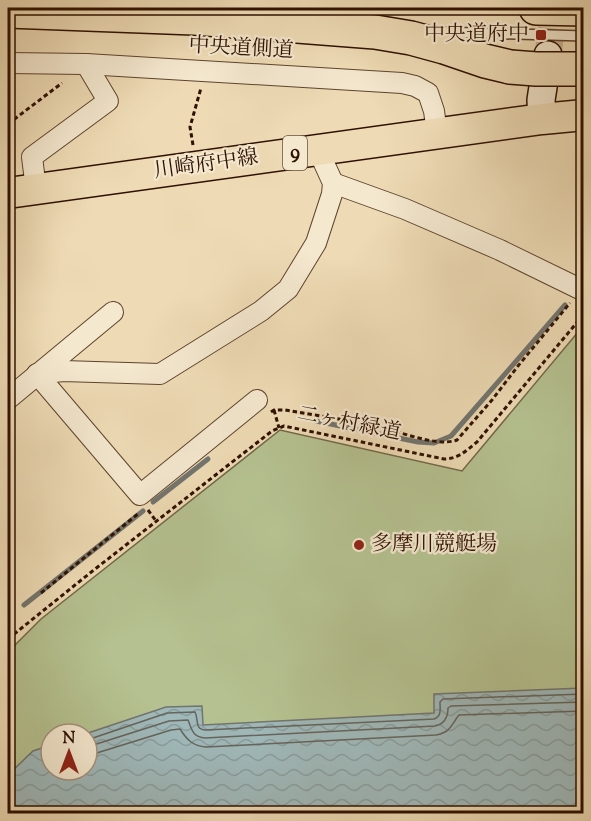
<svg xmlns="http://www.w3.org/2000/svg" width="591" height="821" font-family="'Sorts Mill Goudy','Noto Serif JP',serif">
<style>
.green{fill:#b5c190;stroke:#726848;stroke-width:1.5;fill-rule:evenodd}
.water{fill:url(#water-waves);stroke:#72756f;stroke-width:1.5}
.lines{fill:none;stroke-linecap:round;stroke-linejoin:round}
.shore{stroke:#66645c;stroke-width:1.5}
.stream{stroke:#72756f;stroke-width:5}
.secondary-tunnel{stroke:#c8b291;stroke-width:27;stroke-dasharray:27 14;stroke-linecap:butt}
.lane-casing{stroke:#5e432d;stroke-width:12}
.street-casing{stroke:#5e432d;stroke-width:22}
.secondary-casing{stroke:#2e1000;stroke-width:30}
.primary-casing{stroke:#2e1000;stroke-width:33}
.highway-casing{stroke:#2e1000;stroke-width:36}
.path{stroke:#2e1000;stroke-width:3;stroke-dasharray:4.5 3;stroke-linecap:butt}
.lane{stroke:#f4e8cf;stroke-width:9}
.street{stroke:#f4e8cf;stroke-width:20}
.secondary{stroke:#f4e8cf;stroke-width:27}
.primary{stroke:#eedbb5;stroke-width:30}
.highway{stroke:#eedbb5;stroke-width:33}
.highway-bridge-casing{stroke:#2e1000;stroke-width:36;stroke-linecap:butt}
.highway-bridge{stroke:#eedbb5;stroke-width:33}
.poi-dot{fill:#8f2418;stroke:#f4e8cf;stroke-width:2}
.labels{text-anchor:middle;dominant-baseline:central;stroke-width:4.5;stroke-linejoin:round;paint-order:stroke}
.shield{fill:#f4e8cf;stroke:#69513e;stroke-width:1.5}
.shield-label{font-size:20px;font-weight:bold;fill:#2e1000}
.poi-label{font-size:21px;fill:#2e1000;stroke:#f4e8cf;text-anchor:end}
.street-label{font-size:21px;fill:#2e1000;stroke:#f4e8cf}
</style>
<defs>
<pattern id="water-waves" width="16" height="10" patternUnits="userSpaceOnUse" patternTransform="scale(1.5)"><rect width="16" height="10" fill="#9fb8b9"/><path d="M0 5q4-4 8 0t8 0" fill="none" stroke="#899d9d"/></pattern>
</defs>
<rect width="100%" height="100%" fill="#eedbb5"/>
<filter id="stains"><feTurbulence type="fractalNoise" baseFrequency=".00333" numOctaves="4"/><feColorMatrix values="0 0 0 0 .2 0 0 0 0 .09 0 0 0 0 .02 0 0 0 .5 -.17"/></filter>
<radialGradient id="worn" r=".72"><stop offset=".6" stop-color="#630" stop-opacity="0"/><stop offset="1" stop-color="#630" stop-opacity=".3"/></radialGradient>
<path class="green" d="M583,326V813L8,814V652L41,619L280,430L462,471ZM51,734H87V770H51Z"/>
<path class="water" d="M583,688V813H8V775L33,751L51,745V770H87V734H85L166,707L202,706L203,725L434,713V694Z"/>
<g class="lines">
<g class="shore">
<path d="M87,740L167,713L195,712C199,719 194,729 205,730L434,719C442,716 440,709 440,702L443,699L584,694"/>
<path d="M87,747L169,721L188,720C192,729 192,737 205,738L435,726C444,724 448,718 448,708L451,706L584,702"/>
<path d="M87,756L171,730L180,729C187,740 193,746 206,747L436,735C451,732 451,725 459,715L584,711"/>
</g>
<g class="stream">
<path d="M316,421L418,442L434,443L451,436L565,305"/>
<path d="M153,502L208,459"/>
<path d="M24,605L143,511"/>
</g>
<path class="secondary-tunnel" d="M548,55L554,8"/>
<defs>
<path id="lane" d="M442,32L584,36"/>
<g id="street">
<path d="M8,63L86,64L402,83L415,86L428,93L434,111L437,133"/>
<path d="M333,183L405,209L500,250L584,291"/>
<path d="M36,189L32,157L108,101L86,64"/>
<path d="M37,374L63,371L160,374L261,311L288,289L316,243L332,194L333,183L318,150"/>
<path d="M37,374L140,495L257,400"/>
<path d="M8,399L113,312"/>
</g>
<path id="secondary" d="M542,119L541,100L548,55"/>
<path id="primary" d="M8,193L542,119L584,115"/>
<g id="highway">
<path d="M536,8L584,9"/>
<path d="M8,11L194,18L375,32L411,38L444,47L485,61L510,67"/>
</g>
</defs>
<use href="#lane" class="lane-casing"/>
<use href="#street" class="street-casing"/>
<use href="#secondary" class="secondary-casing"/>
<use href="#primary" class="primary-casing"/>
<use href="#highway" class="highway-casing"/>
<g class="path">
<path d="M8,124L62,83"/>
<path d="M193,145L190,127L201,88"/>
<path d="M274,410L279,428"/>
<path d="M271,412L274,410H285C313,415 343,419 371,425C395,429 435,448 457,440L492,400L518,366L570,303"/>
<path d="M148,510L156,521"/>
<path d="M41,593L139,513"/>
<path d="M8,639L90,573L272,431L284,426L444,459C458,459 466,451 477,442L584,314"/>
</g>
<use href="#lane" class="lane"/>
<use href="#street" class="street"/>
<use href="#secondary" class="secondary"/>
<use href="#primary" class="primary"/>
<use href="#highway" class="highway"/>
<defs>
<path id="highway-bridge" d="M510,67L536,69H584"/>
</defs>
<use href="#highway-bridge" class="highway-bridge-casing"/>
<use href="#highway-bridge" class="highway-bridge"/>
</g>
<g class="poi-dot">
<rect x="535" y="29" width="12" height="12" rx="3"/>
<circle cx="359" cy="545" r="6"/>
</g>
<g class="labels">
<rect class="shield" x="283" y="136" width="24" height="34" rx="4.5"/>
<g class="shield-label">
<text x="295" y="153">9</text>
</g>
<g class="poi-label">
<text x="529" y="35">中央道府中</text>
<text x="371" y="545" text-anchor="start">多摩川競艇場</text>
</g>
<g class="street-label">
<text transform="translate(241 49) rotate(3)">中央道側道</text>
<text transform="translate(206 165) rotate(-8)">川崎府中線</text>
<text transform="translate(349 424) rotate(11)">二ヶ村緑道</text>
</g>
</g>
<rect width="591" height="821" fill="none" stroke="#eedbb5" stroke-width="30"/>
<rect x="9" y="9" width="573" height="803" fill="none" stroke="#2e1000" stroke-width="3"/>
<rect x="15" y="15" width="561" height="791" fill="none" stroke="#2e1000" stroke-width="1.5"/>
<g transform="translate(69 752)"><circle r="28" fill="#f4e8cf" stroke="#a5927c" stroke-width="1.5"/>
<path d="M0-4.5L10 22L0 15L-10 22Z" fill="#8f2418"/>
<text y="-9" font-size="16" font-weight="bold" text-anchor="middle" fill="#2e1000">N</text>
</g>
<rect width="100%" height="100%" filter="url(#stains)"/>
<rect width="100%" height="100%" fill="url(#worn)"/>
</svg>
